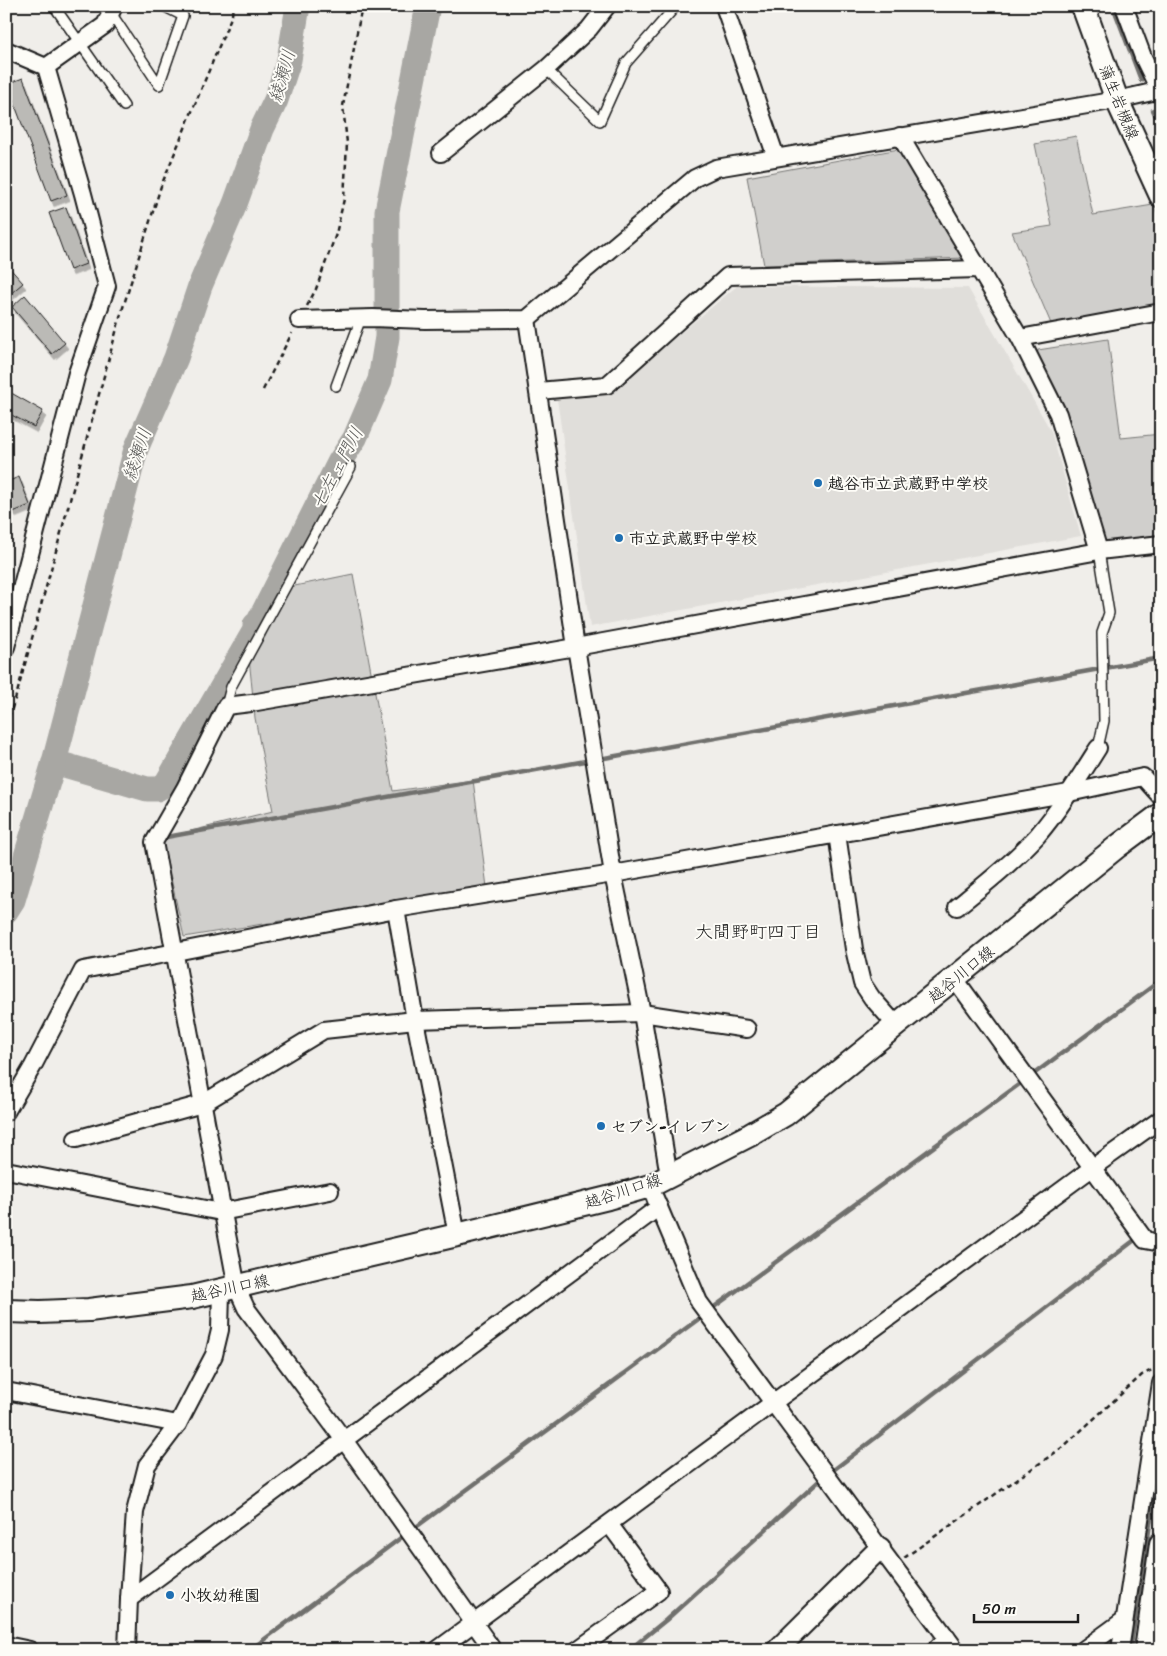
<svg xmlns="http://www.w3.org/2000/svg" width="1167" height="1656" font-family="Sriracha,'Klee One',sans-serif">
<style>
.built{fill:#e0deda}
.green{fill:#d0cfcc;stroke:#767674}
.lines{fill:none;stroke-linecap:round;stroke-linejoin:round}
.stream{stroke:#706f6d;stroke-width:4.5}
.river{stroke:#a8a7a3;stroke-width:25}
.building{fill:#bbbab6;stroke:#1c1c1c;filter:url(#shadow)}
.service-casing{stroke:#1c1c1c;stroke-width:12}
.minor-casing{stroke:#1c1c1c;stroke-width:20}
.tertiary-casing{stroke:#1c1c1c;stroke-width:24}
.secondary-casing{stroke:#1c1c1c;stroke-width:26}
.path{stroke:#1c1c1c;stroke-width:2.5;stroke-dasharray:5 4;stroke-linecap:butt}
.service{stroke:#fdfcf7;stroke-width:9}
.minor{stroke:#fdfcf7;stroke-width:16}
.tertiary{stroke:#fdfcf7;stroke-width:20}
.secondary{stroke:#fdfcf7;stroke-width:22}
.poi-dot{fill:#1f6fb2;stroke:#fdfcf7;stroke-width:2}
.labels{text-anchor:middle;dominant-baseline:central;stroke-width:4;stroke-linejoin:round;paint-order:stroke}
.street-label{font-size:16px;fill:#1c1c1c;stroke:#fdfcf7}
.poi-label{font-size:16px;font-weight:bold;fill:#1c1c1c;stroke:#fdfcf7;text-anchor:start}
.water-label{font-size:18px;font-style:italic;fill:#5b5b59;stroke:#fdfcf7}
.neighbourhood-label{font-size:18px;fill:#1c1c1c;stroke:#fdfcf7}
</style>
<defs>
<filter id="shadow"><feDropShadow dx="3" dy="5.5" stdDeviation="0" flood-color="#0004"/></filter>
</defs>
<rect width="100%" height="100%" fill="#f0eeea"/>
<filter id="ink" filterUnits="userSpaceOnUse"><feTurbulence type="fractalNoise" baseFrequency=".02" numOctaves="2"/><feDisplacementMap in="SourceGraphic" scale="10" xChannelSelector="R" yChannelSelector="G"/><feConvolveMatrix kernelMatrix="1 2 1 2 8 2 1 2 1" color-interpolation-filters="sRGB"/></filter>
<g filter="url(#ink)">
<path class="built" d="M737,286L968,288L1051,431L1081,536L590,627L557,399L609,393Z"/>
<g class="green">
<path d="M1076,136L1093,215L1153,205L1161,221V305L1052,326L1012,232L1052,226L1035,144Z"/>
<path d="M899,149L966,258L764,265L747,177Z"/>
<path d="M1108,339L1121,438L1161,434V534L1102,544L1036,362L1038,350Z"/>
<path d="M353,574L393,791L473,780L487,887L184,937L162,838L273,811L255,718L249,658L285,588Z"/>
</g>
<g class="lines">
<g class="stream">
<path d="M1113,6L1141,80"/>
<path d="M1153,110L1161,126"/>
<path d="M599,759L1161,658"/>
<path d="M161,838L591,760"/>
<path d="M1031,1076L1161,980"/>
<path d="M710,1310L1025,1080"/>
<path d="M412,1530L704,1315"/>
<path d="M250,1650L406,1534"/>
<path d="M629,1650L666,1620L819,1481L1136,1239"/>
<path d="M1130,1650L1161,1455"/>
</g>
<g class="river">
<path d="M54,762L147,789H157L166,784L255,630V625H257L340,461L355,438L380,380L387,337V211L428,6"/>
<path d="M6,911L13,900L54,762L136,449L176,358L200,286L235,204L262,129L276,100L289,60L298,6"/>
</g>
</g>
<g class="building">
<path d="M23,78L67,195L51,201L7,84Z"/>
<path d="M66,207L86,264L70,270L49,213Z"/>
<path d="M6,264L23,283L9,295L6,292Z"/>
<path d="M25,295L65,343L52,354L12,307Z"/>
<path d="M6,390L43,411L34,427L6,412Z"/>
<path d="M19,477L30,505L13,512L6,495V482Z"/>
</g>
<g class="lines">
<defs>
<g id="service">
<path d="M54,6L124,106"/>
<path d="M111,13L159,85L183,16L163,6"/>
<path d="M546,69L600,121L626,63L676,6"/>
<path d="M336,386L361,318"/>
<path d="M226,706L231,687L351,467"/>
<path d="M1098,748L1104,721L1102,633L1109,613L1099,551"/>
</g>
<g id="minor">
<path d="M724,6L776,157"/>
<path d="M1124,6L1143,57L1161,94"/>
<path d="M6,50L46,67L83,194L107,286L77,373L6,647"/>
<path d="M46,67L105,25L114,6"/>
<path d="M900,136L1020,338L1058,414L1099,551"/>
<path d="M441,153L546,69L589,29L607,6"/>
<path d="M527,319L576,647L613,874L642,1013L669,1176"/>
<path d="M299,320L373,318L425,320L527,319L695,178L716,168L1117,100L1161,90"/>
<path d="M1020,338L1161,312"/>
<path d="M538,391L607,385L728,276L979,269"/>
<path d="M837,834L854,949L862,983L872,998L896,1025"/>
<path d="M957,907C984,885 1013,862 1037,836C1060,809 1079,778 1098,748"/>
<path d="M396,909L415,1020L457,1235"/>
<path d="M955,979L1145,1240L1161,1243"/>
<path d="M6,1112L33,1066L83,970L396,909L613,874L1069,793L1143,777L1161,797"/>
<path d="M76,1139L202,1104L324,1030L415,1020L642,1013L747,1029"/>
<path d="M6,1170L221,1212L330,1191"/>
<path d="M655,1198L699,1302L880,1548L956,1650"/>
<path d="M6,1391L178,1424"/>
<path d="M129,1599L659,1207"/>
<path d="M6,1645L30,1650"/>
<path d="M127,1650L129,1599L135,1512L147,1465L178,1424L214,1355L220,1330L221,1291"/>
<path d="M437,1650L1092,1168L1161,1119"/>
<path d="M493,1650L344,1440L246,1308L237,1288L154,842L185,788L226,706L251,703L576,647L1099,551L1161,544"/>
<path d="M577,1650L659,1591L609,1524"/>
<path d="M935,1650L947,1638"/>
<path d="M1083,1650L1124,1620"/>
<path d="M1120,1650L1161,1383"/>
</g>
<path id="tertiary" d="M777,1650L880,1548"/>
<g id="secondary">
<path d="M1083,6L1117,100L1161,196"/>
<path d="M6,1311L40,1312L89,1310L192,1297L457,1235L608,1198L650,1186L750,1135L786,1114L1118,846L1161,814"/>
<path d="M1146,1650L1161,1544"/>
</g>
</defs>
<use href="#service" class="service-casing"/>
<use href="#minor" class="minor-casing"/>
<use href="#tertiary" class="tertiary-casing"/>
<use href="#secondary" class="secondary-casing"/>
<g class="path">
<path d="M307,306L316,289L336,234L344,199L347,143L343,106L362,6"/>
<path d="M263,390L292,333"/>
<path d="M6,726L17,693L121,314L161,186L232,15L233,6"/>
<path d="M904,1558L1063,1447L1142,1375L1154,1369"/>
</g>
<use href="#service" class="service"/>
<use href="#minor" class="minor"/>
<use href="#tertiary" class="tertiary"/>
<use href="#secondary" class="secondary"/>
</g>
</g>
<g class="poi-dot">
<circle cx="818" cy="483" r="5"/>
<circle cx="619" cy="538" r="5"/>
<circle cx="601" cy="1126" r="5"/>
<circle cx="170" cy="1595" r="5"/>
</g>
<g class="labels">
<g class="street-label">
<text transform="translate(1119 102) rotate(68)">蒲生岩槻線</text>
<text transform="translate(961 974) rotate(-39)">越谷川口線</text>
<text transform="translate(623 1191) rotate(-18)">越谷川口線</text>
<text transform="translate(230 1288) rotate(-12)">越谷川口線</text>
</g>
<g class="poi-label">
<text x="828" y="483">越谷市立武蔵野中学校</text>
<text x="629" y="538">市立武蔵野中学校</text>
<text x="611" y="1126">セブン-イレブン</text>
<text x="180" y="1595">小牧幼稚園</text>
</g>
<g class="water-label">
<text transform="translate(282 76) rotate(-74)">綾瀬川</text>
<text transform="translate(137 454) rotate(-71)">綾瀬川</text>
<text transform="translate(337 468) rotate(-62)">七左ェ門川</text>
</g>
<g class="neighbourhood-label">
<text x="758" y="932">大間野町四丁目</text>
</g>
</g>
<rect width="1167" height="1656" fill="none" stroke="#fdfcf7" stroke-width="25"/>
<rect x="12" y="12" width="1142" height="1631" fill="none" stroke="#1c1c1c" stroke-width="2" filter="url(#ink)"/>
<path d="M974 1614v8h104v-8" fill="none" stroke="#1c1c1c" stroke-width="2.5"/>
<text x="982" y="1614" font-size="15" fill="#1c1c1c" stroke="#fdfcf7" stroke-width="4" paint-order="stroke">50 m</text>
</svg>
